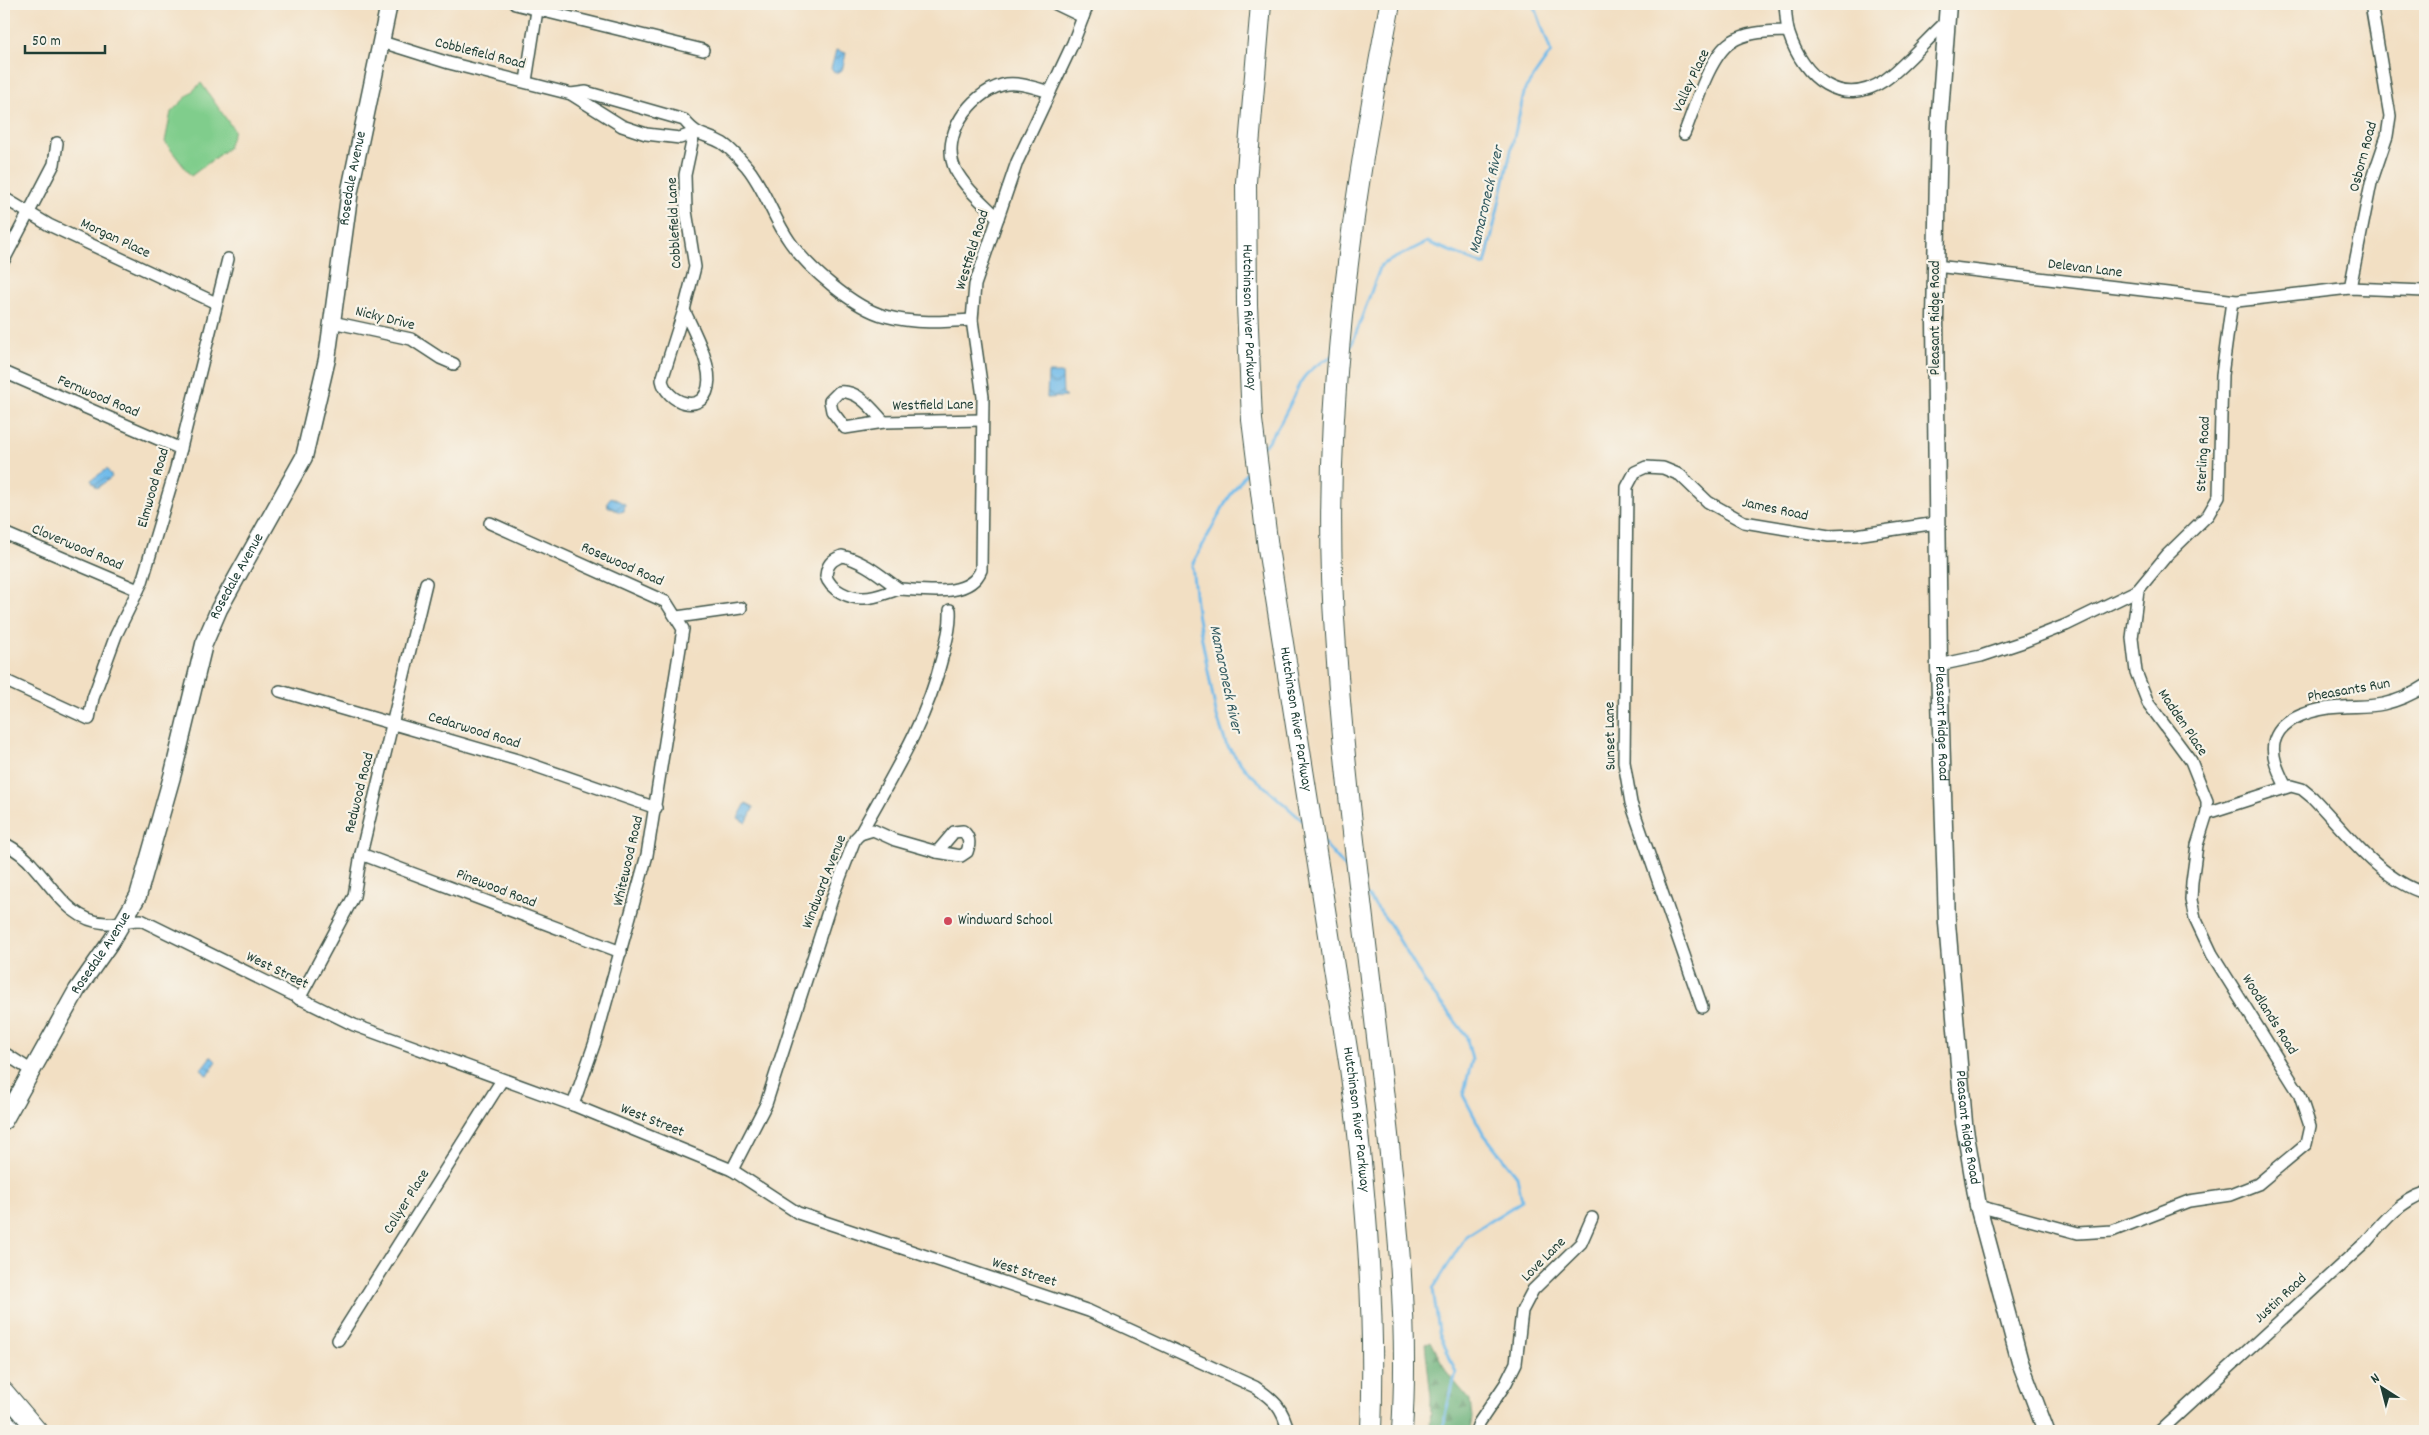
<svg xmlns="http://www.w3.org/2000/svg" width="2429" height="1435" font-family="Dekko,sans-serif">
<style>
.forest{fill:url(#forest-firs);stroke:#447656}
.pitch{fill:#80cd8c;stroke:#508560}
.water{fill:url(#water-waves);stroke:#487c8f}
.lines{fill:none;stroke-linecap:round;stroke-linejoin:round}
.stream{stroke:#71bbea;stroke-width:3}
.street-casing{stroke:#3f5549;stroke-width:14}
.secondary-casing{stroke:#3f5549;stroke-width:19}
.primary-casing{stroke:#3f5549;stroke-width:20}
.highway-casing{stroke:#3f5549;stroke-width:22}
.street{stroke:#fff;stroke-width:11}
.secondary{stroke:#fff;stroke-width:16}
.primary{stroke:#fff;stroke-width:18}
.highway{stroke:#fff;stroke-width:20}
.poi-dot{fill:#d1495b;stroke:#f7f3e8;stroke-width:2}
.labels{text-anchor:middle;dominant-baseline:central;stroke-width:4.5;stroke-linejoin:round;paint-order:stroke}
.street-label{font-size:15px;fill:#1f3d34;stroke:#f7f3e8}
.poi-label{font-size:15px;fill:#1f3d34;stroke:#f7f3e8;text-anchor:start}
.water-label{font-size:16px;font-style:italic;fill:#345c62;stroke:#f7f3e8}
</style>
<defs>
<pattern id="forest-firs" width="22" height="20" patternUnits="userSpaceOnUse" patternTransform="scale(1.25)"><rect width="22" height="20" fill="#68b078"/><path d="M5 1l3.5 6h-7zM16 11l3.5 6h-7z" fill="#559063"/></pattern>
<pattern id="water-waves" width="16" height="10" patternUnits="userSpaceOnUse" patternTransform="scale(1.25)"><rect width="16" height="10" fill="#71bbea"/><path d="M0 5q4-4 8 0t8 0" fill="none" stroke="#5c99be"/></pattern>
</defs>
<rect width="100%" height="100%" fill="#f7f3e8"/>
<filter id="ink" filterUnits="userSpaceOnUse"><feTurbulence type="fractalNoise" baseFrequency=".02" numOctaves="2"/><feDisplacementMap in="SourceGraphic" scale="10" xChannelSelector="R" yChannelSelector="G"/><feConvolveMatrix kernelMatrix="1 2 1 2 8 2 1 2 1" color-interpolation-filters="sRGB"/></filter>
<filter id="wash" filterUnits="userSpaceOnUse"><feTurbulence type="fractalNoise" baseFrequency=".0096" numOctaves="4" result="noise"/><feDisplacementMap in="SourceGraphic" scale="20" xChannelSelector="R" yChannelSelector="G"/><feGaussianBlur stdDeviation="1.12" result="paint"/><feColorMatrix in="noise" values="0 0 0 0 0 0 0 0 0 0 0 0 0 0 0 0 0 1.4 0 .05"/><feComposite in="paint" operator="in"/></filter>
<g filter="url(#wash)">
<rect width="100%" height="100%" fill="#f2dfc3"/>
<path class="forest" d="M1431,1341L1447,1373L1470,1400L1472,1418L1470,1431H1430L1431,1397L1425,1344Z"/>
<path class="pitch" d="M201,83L234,130L228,148L191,176L165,142L171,112Z"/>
<g class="water">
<path d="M836,50L846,53L842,71L836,73L831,69Z"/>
<path d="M1048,373H1062L1063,394L1066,397L1047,398Z"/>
<path d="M107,469L112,477L97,488L91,480Z"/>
<path d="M611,497L625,504L624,511L620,512L608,507L607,502Z"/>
<path d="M746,803L754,807L746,823L738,818Z"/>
<path d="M211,1056L216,1061L210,1073L206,1075L201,1069Z"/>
</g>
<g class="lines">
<g class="stream">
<path d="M1346,348L1352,344L1381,265L1427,242L1485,265L1525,89L1551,52L1534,4"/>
<path d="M1264,446C1271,437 1279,427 1284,416C1302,383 1295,377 1332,356"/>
<path d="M1250,468L1227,500L1192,565L1197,613L1216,713L1226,744L1245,769L1304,822"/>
<path d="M1322,841L1349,872"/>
<path d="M1368,896L1389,923L1425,983L1466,1035L1472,1060L1463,1095L1483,1133L1517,1176L1522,1201L1466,1236L1433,1289L1439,1332L1456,1373L1445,1415L1444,1431"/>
</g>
</g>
</g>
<g filter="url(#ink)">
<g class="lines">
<defs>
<g id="street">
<path d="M515,4L703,50"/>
<path d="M1056,4L1083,17"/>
<path d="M1785,4C1786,13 1786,25 1789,34C1803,77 1841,110 1885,80C1905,66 1927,39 1946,22"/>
<path d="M382,42L449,63L571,94L622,126L646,134L680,138L694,133"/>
<path d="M526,81L538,4"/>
<path d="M571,94L586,92L684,120C699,138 704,133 722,143C730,148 740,159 747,167C765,189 773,218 790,242C808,268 854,308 885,316C914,324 943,322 972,320"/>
<path d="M1684,134C1694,110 1709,56 1731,42C1748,31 1769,32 1788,31"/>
<path d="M4,198L49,225L216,303"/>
<path d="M998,218C983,203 965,188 955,169C940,136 970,94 1002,85C1017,81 1035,88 1050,92"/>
<path d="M4,260L54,164L57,143"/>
<path d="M1936,266L2237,301L2350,288L2425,291"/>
<path d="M2350,288L2371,183L2387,136L2390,116L2371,4"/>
<path d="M684,310C693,330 713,366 708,387C702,416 666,402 662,380Z"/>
<path d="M684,310L695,267L686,211L685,175L694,133"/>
<path d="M332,322L411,339L440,358L454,364"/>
<path d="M4,372L181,449"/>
<path d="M839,392C859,390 872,409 884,422L845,428L832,411L830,401Z"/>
<path d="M884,422L982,420"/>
<path d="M490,523L666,602L683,629L647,855L595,1042L573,1105"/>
<path d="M4,533L138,590"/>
<path d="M842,556C864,561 881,576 899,589C888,592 876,598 864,598C850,599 830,590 826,576C827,565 831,560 842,556Z"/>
<path d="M899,589C924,590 969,599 981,570L983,397L972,320L975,285L1017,162L1073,43L1088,4"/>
<path d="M677,617L741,608"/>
<path d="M1939,665L1981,656L2023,642L2066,625L2138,590L2167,555L2208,515L2219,496L2222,375L2232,301"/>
<path d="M4,680L89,719L93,698L116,635L142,582L176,468L228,259"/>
<path d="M280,691L521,761L656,808"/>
<path d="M2286,787C2280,774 2271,758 2274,743C2280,716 2318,708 2341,707C2355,706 2369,707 2383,704C2397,701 2413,694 2425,686"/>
<path d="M2207,813L2291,786L2302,789L2313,798C2345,831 2380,880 2425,893"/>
<path d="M963,831C970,837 970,844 967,852L961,856L937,852L954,832Z"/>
<path d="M860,834L873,830L895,840L937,852"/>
<path d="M4,843C15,849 26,857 34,867C55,890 71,921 106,923C117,924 130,920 141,920L354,1025L573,1105L732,1170L798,1213L1089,1311L1255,1387C1274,1400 1283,1408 1288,1431"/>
<path d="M361,854L621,952"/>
<path d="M299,999L354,896L361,854L426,583"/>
<path d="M1702,1007L1631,803L1624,762L1627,487L1635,472L1646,467L1663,468L1680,475L1708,502L1744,522L1829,536L1856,535L1937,523"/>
<path d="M4,1053L32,1071"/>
<path d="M732,1170L766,1104L834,893L855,839L860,834C892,776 926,723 942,658C946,642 951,627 950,610"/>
<path d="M1978,1206L2078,1233L2112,1231L2189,1201L2230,1195L2258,1184L2306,1144L2310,1126L2299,1093L2212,954L2195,918L2191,900L2192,882L2197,845L2207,813V801L2191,761L2148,703L2136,672L2132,638L2138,590"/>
<path d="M338,1340L502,1080"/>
<path d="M1476,1431L1479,1423L1506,1383L1516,1363L1522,1311L1533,1290L1581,1243L1592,1218"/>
<path d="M2160,1431L2366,1242C2383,1222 2400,1201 2425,1193"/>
</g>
<g id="secondary">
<path id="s1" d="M1948,4L1939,126L1935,319L1939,665L1947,923L1964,1123L1978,1206L2020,1362L2046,1431"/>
<path id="s2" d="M4,1121L77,990L112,940L138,896L173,773L204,644L219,609L304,457L327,359L350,190L389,4"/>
</g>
<g id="primary">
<path d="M4,1391L38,1431"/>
<path d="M4,1421L13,1431"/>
</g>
<g id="highway">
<path id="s3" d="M1261,4L1246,182L1247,305L1252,420L1268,548L1350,1068C1366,1188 1376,1310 1371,1431"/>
<path d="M1390,4C1350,211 1320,423 1335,634C1345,792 1368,950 1385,1108C1397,1215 1409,1323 1402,1431"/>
</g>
</defs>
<use href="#street" class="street-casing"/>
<use href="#secondary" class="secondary-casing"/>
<use href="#primary" class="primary-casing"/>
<use href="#highway" class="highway-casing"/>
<use href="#street" class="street"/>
<use href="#secondary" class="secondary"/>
<use href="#primary" class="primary"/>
<use href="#highway" class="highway"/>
</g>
</g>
<circle class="poi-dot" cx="948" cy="921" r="5"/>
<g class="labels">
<g class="street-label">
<text transform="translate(480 54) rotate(14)">Cobblefield Road</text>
<text transform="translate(1692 81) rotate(-65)">Valley Place</text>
<text transform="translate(2364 157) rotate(-75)">Osborn Road</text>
<text stroke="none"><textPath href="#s2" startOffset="1018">Rosedale Avenue</textPath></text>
<text transform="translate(675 223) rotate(-93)">Cobblefield Lane</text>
<text transform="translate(115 239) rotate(25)">Morgan Place</text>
<text transform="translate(973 250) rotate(-73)">Westfield Road</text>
<text transform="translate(2085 269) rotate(7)">Delevan Lane</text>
<text stroke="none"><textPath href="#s3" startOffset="314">Hutchinson River Parkway</textPath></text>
<text transform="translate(1936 318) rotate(-90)">Pleasant Ridge Road</text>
<text transform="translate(385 319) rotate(14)">Nicky Drive</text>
<text transform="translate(98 397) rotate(23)">Fernwood Road</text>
<text transform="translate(933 406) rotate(-1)">Westfield Lane</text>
<text transform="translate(2204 454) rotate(-87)">Sterling Road</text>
<text transform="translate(154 488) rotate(-74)">Elmwood Road</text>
<text transform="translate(1775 510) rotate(12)">James Road</text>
<text transform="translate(77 548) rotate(23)">Cloverwood Road</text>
<text transform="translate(622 565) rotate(24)">Rosewood Road</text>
<text stroke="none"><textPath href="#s2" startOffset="598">Rosedale Avenue</textPath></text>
<text transform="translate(2349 691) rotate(-10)">Pheasants Run</text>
<text stroke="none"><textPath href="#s3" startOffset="719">Hutchinson River Parkway</textPath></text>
<text stroke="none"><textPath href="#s1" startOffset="720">Pleasant Ridge Road</textPath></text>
<text transform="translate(2182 723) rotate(56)">Madden Place</text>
<text transform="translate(474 731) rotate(17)">Cedarwood Road</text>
<text transform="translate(1611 736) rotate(-91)">Sunset Lane</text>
<text transform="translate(360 793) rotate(-76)">Redwood Road</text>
<text transform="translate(629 861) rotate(-77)">Whitewood Road</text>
<text transform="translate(825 882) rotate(-69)">Windward Avenue</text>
<text transform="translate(496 889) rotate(21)">Pinewood Road</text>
<text stroke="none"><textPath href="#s2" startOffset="194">Rosedale Avenue</textPath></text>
<text transform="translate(277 971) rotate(26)">West Street</text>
<text transform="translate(2269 1015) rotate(58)">Woodlands Road</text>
<text stroke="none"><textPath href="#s3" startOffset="1124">Hutchinson River Parkway</textPath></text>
<text transform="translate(652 1121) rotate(22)">West Street</text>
<text stroke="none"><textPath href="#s1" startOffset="1125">Pleasant Ridge Road</textPath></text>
<text transform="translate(407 1202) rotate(-58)">Collyer Place</text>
<text transform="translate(1544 1260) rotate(-45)">Love Lane</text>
<text transform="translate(1024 1273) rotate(18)">West Street</text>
<text transform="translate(2281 1299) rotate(-43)">Justin Road</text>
</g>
<g class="poi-label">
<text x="958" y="921">Windward School</text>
</g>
<g class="water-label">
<text transform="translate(1487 200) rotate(-77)">Mamaroneck River</text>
<text transform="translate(1225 679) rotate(78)">Mamaroneck River</text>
</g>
</g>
<rect width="2429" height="1435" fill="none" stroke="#f7f3e8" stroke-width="20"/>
<g transform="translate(2382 1388) rotate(324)" stroke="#f7f3e8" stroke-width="4" paint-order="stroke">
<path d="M0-4L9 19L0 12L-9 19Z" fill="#1f3d34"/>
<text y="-8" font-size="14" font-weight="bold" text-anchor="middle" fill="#1f3d34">N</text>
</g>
<path d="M25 45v8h80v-8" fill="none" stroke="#1f3d34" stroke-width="2.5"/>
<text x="32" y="45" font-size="15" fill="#1f3d34" stroke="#f7f3e8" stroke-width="4" paint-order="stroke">50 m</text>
</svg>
